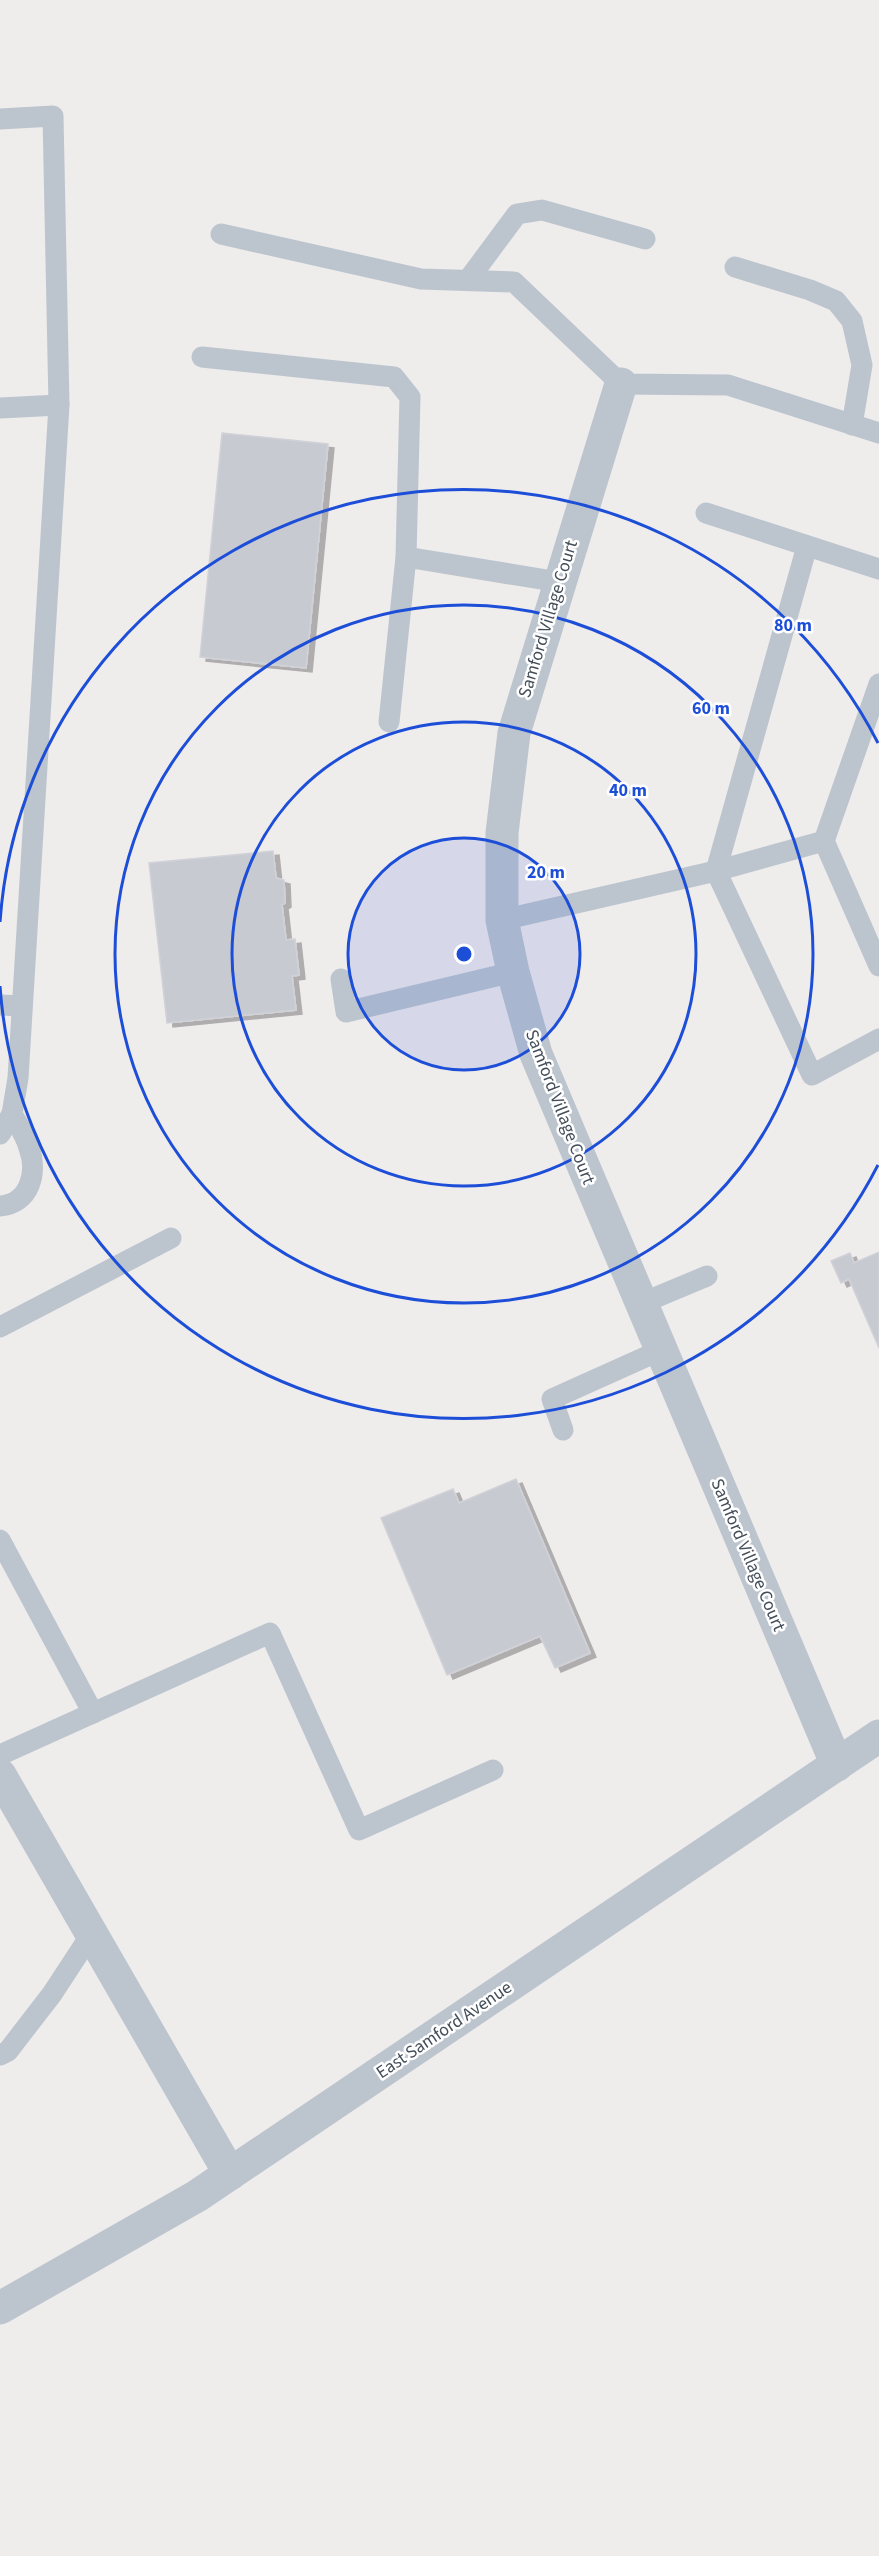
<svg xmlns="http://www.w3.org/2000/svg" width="879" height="2556" font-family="'Source Sans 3',sans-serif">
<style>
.building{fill:#c8cad2;stroke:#d0d2d8;stroke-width:1.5;filter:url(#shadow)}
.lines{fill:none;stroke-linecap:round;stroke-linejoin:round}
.service{stroke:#bcc5ce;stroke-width:21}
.minor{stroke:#bcc5ce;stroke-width:33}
.tertiary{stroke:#bcc5ce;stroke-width:33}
.ring{fill:none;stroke:#1d4ed8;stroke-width:3}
.labels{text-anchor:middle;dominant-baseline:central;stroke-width:5;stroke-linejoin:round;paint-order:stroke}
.street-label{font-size:18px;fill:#444e59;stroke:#fff}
.centre{fill:#1d4ed8;stroke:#fff;stroke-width:3}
.ring-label{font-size:18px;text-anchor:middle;font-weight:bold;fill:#1d4ed8;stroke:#fff;stroke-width:5;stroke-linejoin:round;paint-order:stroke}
</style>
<defs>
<filter id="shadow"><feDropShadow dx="6" dy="4" stdDeviation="0" flood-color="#0004"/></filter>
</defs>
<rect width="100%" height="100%" fill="#efecec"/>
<g class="building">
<path d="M222,433L328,444L306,668L200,657Z"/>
<path d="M273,851L276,878L284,880L285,903L282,905L286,940L295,939L299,975L292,976L296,1010L167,1023L149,863Z"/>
<path d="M879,1252V1348L849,1279L841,1283L831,1261L850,1253L854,1263Z"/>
<path d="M516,1479L590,1653L555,1668L540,1636L447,1675L381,1518L453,1489L459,1503Z"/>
</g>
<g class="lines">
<g class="service">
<path d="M0,119L53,116L59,405L18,1078L12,1114L0,1134"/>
<path d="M221,234L421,279L514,282L621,384L728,385L879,433"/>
<path d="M735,267L810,290L836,301L852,321L862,365L852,425"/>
<path d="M468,280L517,214L542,210L645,239"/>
<path d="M202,357L394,377L410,397L406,557"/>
<path d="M0,408L59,405"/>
<path d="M706,513L879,569"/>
<path d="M807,546L716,871L812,1075L879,1039"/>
<path d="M389,722L406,557L559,582"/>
<path d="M824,841L879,966"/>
<path d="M502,920L716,871L824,841L879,684"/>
<path d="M341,979L346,1012L513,972"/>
<path d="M0,1005L22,1006"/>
<path d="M0,1206C30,1204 38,1172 29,1148C26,1136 18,1125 12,1114"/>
<path d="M640,1304L707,1276"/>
<path d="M0,1327L171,1238"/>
<path d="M563,1430L552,1399L661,1350"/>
<path d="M0,1540L93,1713"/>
<path d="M0,1755L270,1633L359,1830L493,1770"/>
<path d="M0,2055L8,2051L52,1994L90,1936"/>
</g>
<g class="minor">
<path d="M621,384L514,733L502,833V920L513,972L536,1054L837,1765"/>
<path d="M0,1775L230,2174"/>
</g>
<path class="tertiary" d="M0,2308L197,2196L879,1736"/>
</g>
<circle cx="464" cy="954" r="116" fill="#1d4ed8" fill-opacity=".12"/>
<g class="ring">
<circle cx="464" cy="954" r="116"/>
<circle cx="464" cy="954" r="232"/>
<circle cx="464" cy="954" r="349"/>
<path d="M878 1165A465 465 0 0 1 0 986M0 922A465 465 0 0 1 878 743"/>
</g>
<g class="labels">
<g class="street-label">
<text transform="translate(548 619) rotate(-73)">Samford Village Court</text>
<text transform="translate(560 1107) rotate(69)">Samford Village Court</text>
<text transform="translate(748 1555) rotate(67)">Samford Village Court</text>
<text transform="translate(444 2030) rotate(-34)">East Samford Avenue</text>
</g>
</g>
<circle cx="464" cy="954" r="9" class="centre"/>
<g class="ring-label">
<text x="793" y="631">80 m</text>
<text x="711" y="714">60 m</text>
<text x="628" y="796">40 m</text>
<text x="546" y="878">20 m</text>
</g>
</svg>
